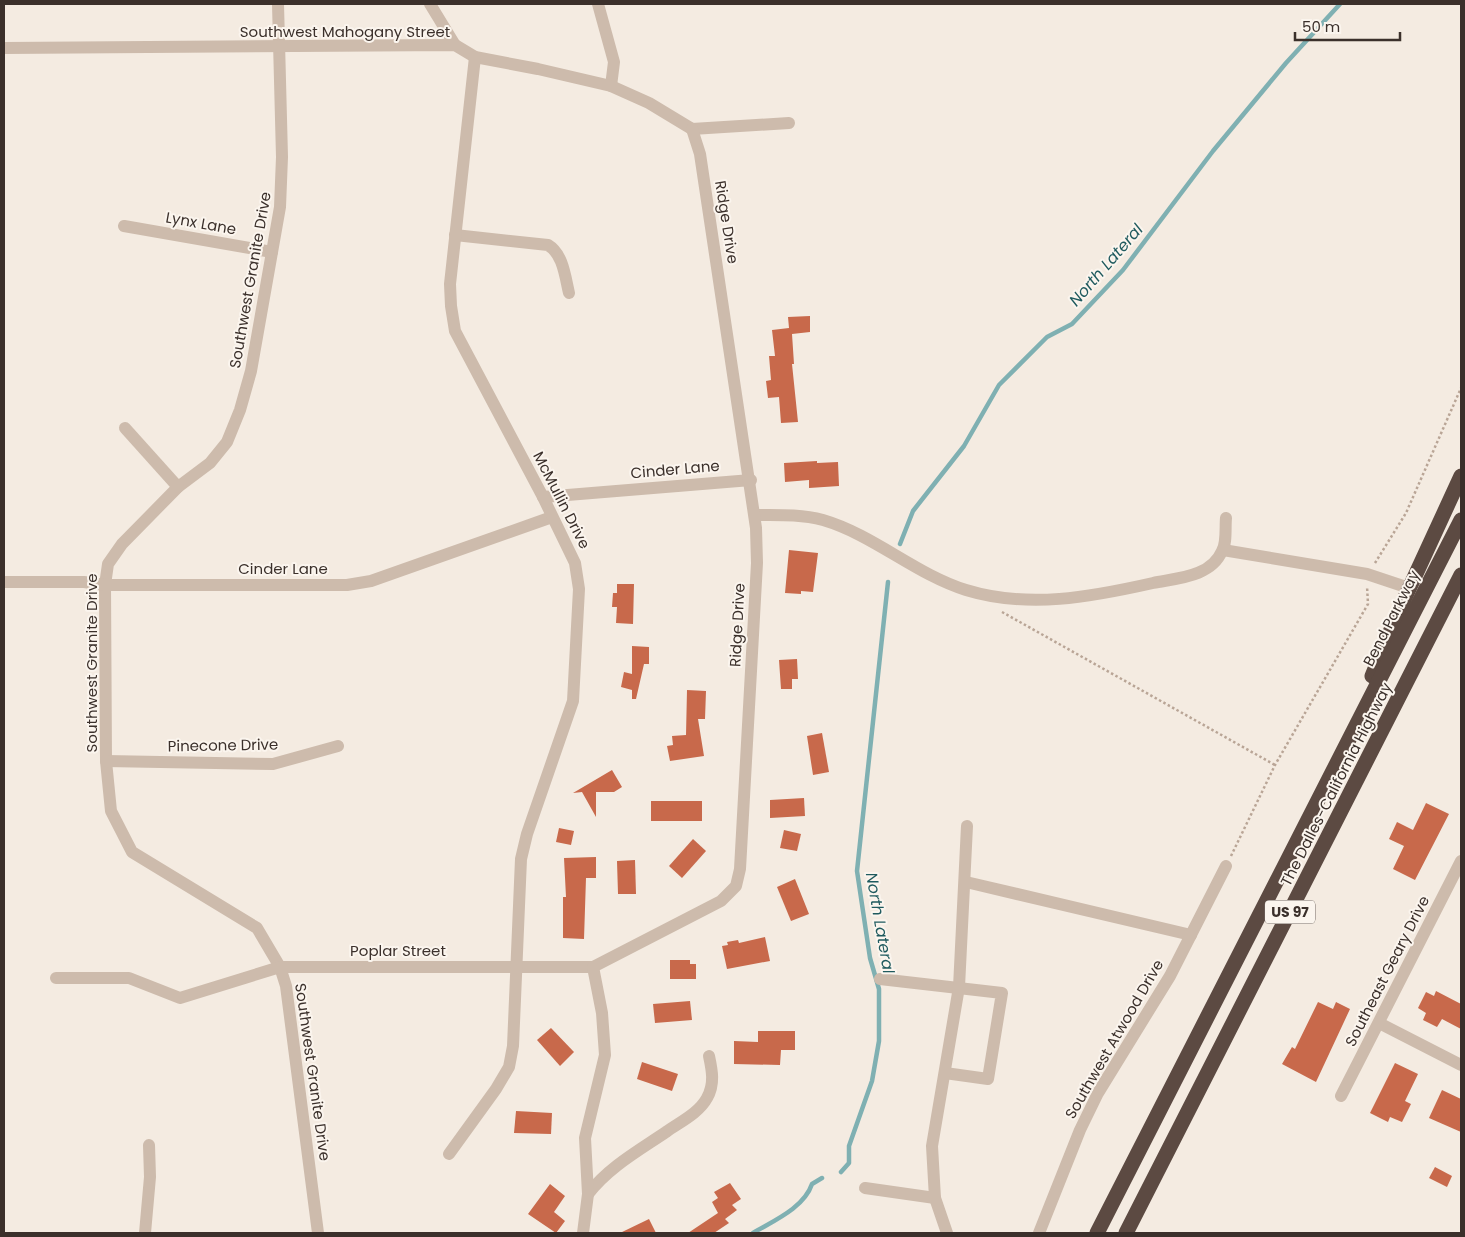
<svg xmlns="http://www.w3.org/2000/svg" width="1465" height="1237" font-family="Poppins,sans-serif">
<style>
.lines{fill:none;stroke-linecap:round;stroke-linejoin:round}
.stream{stroke:#7fb0b2;stroke-width:4.5}
.building{fill:#c8694b}
.path{stroke:#b9a596;stroke-width:2.5;stroke-dasharray:2.5 2.5;stroke-linecap:butt}
.minor{stroke:#cdbbac;stroke-width:12}
.highway{stroke:#5c4a42;stroke-width:15}
.labels{text-anchor:middle;dominant-baseline:central;stroke-width:4;stroke-linejoin:round;paint-order:stroke}
.shield{fill:#fbf5ee;stroke:#756b66;stroke-width:1}
.shield-label{font-size:14px;font-weight:bold;fill:#3b302b}
.street-label{font-size:15px;fill:#3b302b;stroke:#fbf5ee}
.water-label{font-size:16px;font-style:italic;fill:#1f5a5e;stroke:#fbf5ee}
</style>
<rect width="100%" height="100%" fill="#f4ebe1"/>
<g class="lines">
<g class="stream">
<path d="M900,544L913,511L964,446L999,385L1047,337L1072,324L1123,270L1213,151L1286,63L1340,4"/>
<path d="M841,1172L849,1163V1146L872,1081L879,1041V989L870,958L857,871L888,582"/>
<path d="M753,1233C773,1221 804,1208 812,1184L822,1178"/>
</g>
</g>
<g class="building">
<path d="M810,316V332L792,334L794,364H792L798,422L781,423L779,397L768,398L766,381L771,380L769,356H775L772,330L789,328L788,317Z"/>
<path d="M817,461V463L838,462L839,486L809,488V480L785,482L784,463Z"/>
<path d="M789,550L818,553L813,592L801,591V594L785,593Z"/>
<path d="M617,584H634L633,624L616,623L617,607H612L613,593H617Z"/>
<path d="M632,646L649,647V664H644L636,699H632V690L621,687L624,672L632,674Z"/>
<path d="M797,659L798,679H792V689H781L779,660Z"/>
<path d="M687,690L706,691L705,719H698L704,756L670,761L667,746L673,745L672,736L686,735Z"/>
<path d="M822,733L829,772L813,775L807,736Z"/>
<path d="M612,770L622,787L614,792H596V817L582,792L573,793Z"/>
<path d="M804,798L805,816L770,818V800Z"/>
<rect x="651" y="801" width="51" height="20"/>
<path d="M1426,803L1449,814L1415,880L1393,869L1404,846L1389,839L1397,822L1413,830Z"/>
<path d="M559,828L574,831L571,845L556,842Z"/>
<path d="M784,830L801,834L797,851L780,848Z"/>
<path d="M693,839L706,851L682,878L669,866Z"/>
<path d="M596,857V878H586L584,939L563,938V897H566L564,858Z"/>
<path d="M635,860L636,894H618L617,861Z"/>
<path d="M795,879L809,914L791,921L777,887Z"/>
<path d="M765,937L770,961L727,969L722,946L728,945L727,942L738,940L739,943Z"/>
<path d="M670,960H690V964H696V979H670Z"/>
<path d="M1436,991L1461,1004V1029L1442,1019L1437,1027L1423,1020L1426,1013L1418,1008L1426,992L1434,996Z"/>
<path d="M690,1001L692,1020L655,1023L653,1004Z"/>
<path d="M1318,1002L1333,1009L1336,1002L1350,1009L1316,1082L1282,1064L1292,1047L1295,1049Z"/>
<path d="M551,1028L574,1052L560,1066L537,1040Z"/>
<path d="M758,1031H795V1050H781L780,1065L734,1064V1041L758,1042Z"/>
<path d="M642,1062L678,1074L672,1091L637,1079Z"/>
<path d="M1395,1063L1418,1074L1405,1101L1411,1104L1402,1122L1390,1117L1388,1122L1370,1113Z"/>
<path d="M1442,1090L1461,1099V1132L1429,1118Z"/>
<path d="M516,1111L552,1113L551,1134L514,1133Z"/>
<path d="M1435,1167L1452,1176L1447,1187L1429,1178Z"/>
<path d="M730,1183L741,1199L732,1205L737,1210L725,1219L729,1223L714,1233H688L718,1213L712,1202L718,1198L714,1192Z"/>
<path d="M550,1184L565,1196L554,1212L565,1221L556,1233L528,1214Z"/>
<path d="M649,1219L656,1233H620Z"/>
</g>
<g class="lines">
<g class="path">
<path d="M1375,563L1406,513L1461,388"/>
<path d="M1002,612L1275,765"/>
<path d="M1231,856L1275,765L1368,604L1367,586"/>
</g>
<g class="minor">
<path d="M278,4L282,157L280,207L251,371L240,410L227,442L210,463L178,487L122,544L108,564L105,585L106,761L111,811L132,852L257,928L280,967L286,986L318,1233"/>
<path d="M430,4L455,45"/>
<path d="M598,4L614,62L611,86"/>
<path d="M4,48L455,45L475,57L538,69L611,86L649,103L692,129L789,123"/>
<path d="M124,226L272,252"/>
<path d="M455,235L548,245C563,254 565,276 569,293"/>
<path d="M125,428L178,487"/>
<path d="M543,497L751,480"/>
<path d="M755,515C778,515 801,514 823,520C874,535 915,574 966,590C1028,609 1091,597 1153,583C1177,578 1211,577 1222,551C1227,543 1225,527 1226,518"/>
<path d="M1223,550L1367,574L1409,588"/>
<path d="M4,582H84L105,585H347L371,581L552,517"/>
<path d="M106,761L273,764L338,746"/>
<path d="M966,882L1191,935"/>
<path d="M56,978H129L180,998L280,967H593L721,901L736,886L740,869L757,563L756,528L700,154L692,129"/>
<path d="M880,979L1002,993L988,1079L945,1073"/>
<path d="M1379,1023L1461,1065"/>
<path d="M1341,1096L1461,861"/>
<path d="M449,1154L496,1089L509,1067L513,1046L521,859L527,834L573,701L579,589L575,563L543,497L455,331L451,306L450,284L475,57"/>
<path d="M865,1188L935,1198"/>
<path d="M588,1194C609,1167 638,1151 666,1132C680,1122 699,1113 707,1098C715,1084 712,1070 709,1056"/>
<path d="M145,1233L150,1177L149,1145"/>
<path d="M583,1233L588,1194L585,1138L605,1055L602,1013L593,967"/>
<path d="M947,1233L935,1198L932,1146L959,987L967,826"/>
<path d="M1039,1233L1080,1130L1098,1093L1170,976L1226,866"/>
</g>
<g class="highway">
<path d="M1372,676L1397,615L1461,476"/>
<path d="M1097,1233L1461,520"/>
<path d="M1126,1233L1461,575"/>
</g>
</g>
<g class="labels">
<rect class="shield" x="1265" y="900.5" width="50" height="23" rx="4"/>
<g class="shield-label">
<text x="1290" y="912">US 97</text>
</g>
<g class="street-label">
<text x="345" y="31">Southwest Mahogany Street</text>
<text transform="translate(727 222) rotate(81)">Ridge Drive</text>
<text transform="translate(201 223) rotate(10)">Lynx Lane</text>
<text transform="translate(250 280) rotate(-80)">Southwest Granite Drive</text>
<text transform="translate(675 469) rotate(-5)">Cinder Lane</text>
<text transform="translate(562 500) rotate(63)">McMullin Drive</text>
<text x="283" y="568">Cinder Lane</text>
<text transform="translate(1391 618) rotate(-63)">Bend Parkway</text>
<text transform="translate(737 625) rotate(-87)">Ridge Drive</text>
<text transform="translate(91 663) rotate(-90)">Southwest Granite Drive</text>
<text transform="translate(223 745) rotate(-1)">Pinecone Drive</text>
<text transform="translate(1336 784) rotate(-63)">The Dalles-California Highway</text>
<text x="398" y="950">Poplar Street</text>
<text transform="translate(1387 971) rotate(-63)">Southeast Geary Drive</text>
<text transform="translate(1114 1039) rotate(-60)">Southwest Atwood Drive</text>
<text transform="translate(313 1072) rotate(82)">Southwest Granite Drive</text>
</g>
<g class="water-label">
<text transform="translate(1106 265) rotate(-49)">North Lateral</text>
<text transform="translate(880 923) rotate(80)">North Lateral</text>
</g>
</g>
<rect width="1465" height="1237" fill="none" stroke="#3b302b" stroke-width="10"/>
<path d="M1295 32v8h105v-8" fill="none" stroke="#3b302b" stroke-width="2.5"/>
<text x="1302" y="32" font-size="15" fill="#3b302b" stroke="#fbf5ee" stroke-width="4" paint-order="stroke">50 m</text>
</svg>
